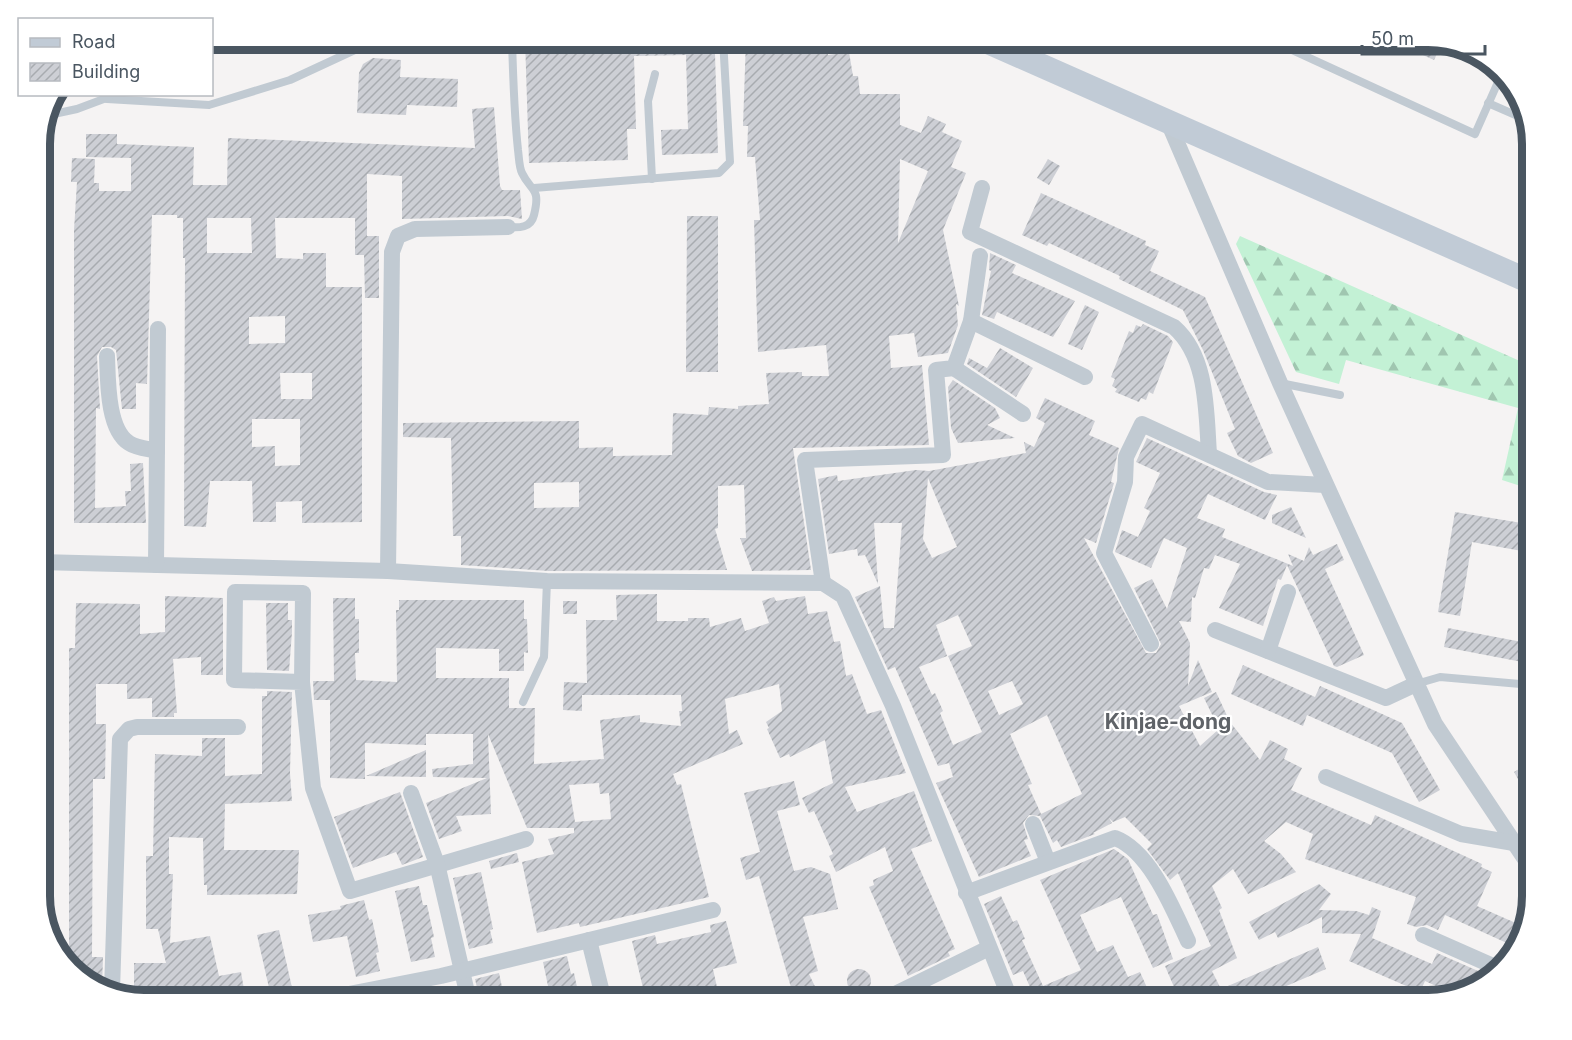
<svg xmlns="http://www.w3.org/2000/svg" width="1572" height="1040" font-family="Inter,sans-serif">
<style>
.forest{fill:url(#forest-firs)}
.building{fill:url(#building-hatch);fill-rule:evenodd}
.lines{fill:none;stroke-linecap:round;stroke-linejoin:round}
.lane{stroke:#c1cad2;stroke-width:8}
.street{stroke:#c1cad2;stroke-width:16}
.secondary{stroke:#c1cbd6;stroke-width:24}
.labels{text-anchor:middle;dominant-baseline:central;stroke-width:4.5;stroke-linejoin:round;paint-order:stroke}
.quarter-label{font-size:21px;font-weight:bold;fill:#5f6368;stroke:#fff}
.rim{fill:none;stroke:#4a5661;stroke-width:8}
</style>
<defs>
<pattern id="forest-firs" width="22" height="20" patternUnits="userSpaceOnUse" patternTransform="scale(1.5)"><rect width="22" height="20" fill="#c3f1d5"/><path d="M5 1l3.5 6h-7zM16 11l3.5 6h-7z" fill="#a0c6b0"/></pattern>
<pattern id="building-hatch" width="6" height="6" patternUnits="userSpaceOnUse" patternTransform="scale(1.5)"><rect width="6" height="6" fill="#cdcfd5"/><path d="M-1 1l2-2M0 6l6-6M5 7l2-2" fill="none" stroke="#a8abb0"/></pattern>
</defs>
<rect width="100%" height="100%" fill="#f5f3f3"/>
<path class="forest" d="M1240,236L1533,367V490L1502,480L1518,408L1346,360L1339,384L1296,372L1236,244Z"/>
<g class="building">
<path d="M525,39H705V54H715L718,153L662,155L661,130L688,129L686,55L634,56L636,129H627L628,160L529,163Z"/>
<path d="M746,39H800L801,46L827,43L828,55L849,52L853,76H858L860,94H900V125L921,133L928,116L946,124L942,132L962,141L951,167L966,173L943,230L959,306L956,304L958,325L948,353L918,357L914,333L889,336L891,368L922,365L929,445L793,448L811,570L752,571L740,538H746L744,485L718,486V528L715,529L727,570L549,571L461,565V536H453L451,438L403,437V423L579,421V448L613,447V456L672,455L673,413L708,415L709,407L738,409V406L769,404L766,373L802,372V376H829L826,345L758,352L754,220H760L755,157H747L748,126H743ZM900,159L928,171L898,243ZM579,482V507L534,508V483Z"/>
<path d="M1387,39H1428L1442,43L1434,60Z"/>
<path d="M373,58L401,60L400,77L458,79L457,107L407,105L406,115L357,113L359,73L363,64Z"/>
<path d="M494,107L500,186L502,190H520L522,219L508,216L402,219V176L367,174V236H379V298H365L364,255H355V218H275L276,258L303,259V253H326V287H362V522L302,523V501L276,502V522H253L252,481H210L206,527L184,526L185,258H183V218H177V215H152L147,384L136,383V409H122L116,350L111,347H102L97,356L100,409L96,408L95,508L126,506L125,491H131L130,464L143,463L146,523H74V230L77,182H71L72,158L95,159L94,183H99V191H131V158L86,157V134H117V144L194,147L193,185H227L228,138L475,148L472,109ZM207,218H251L252,253H207ZM285,316V343L249,344V317ZM280,373H312V399H281ZM252,419H300V465L275,466V446L252,447Z"/>
<path d="M1048,159L1060,166L1049,185L1037,178Z"/>
<path d="M1041,193L1146,241L1145,245L1159,251L1150,271L1205,297L1273,453L1251,463L1238,456L1227,433L1235,429L1203,350L1183,310L1119,279L1120,276L1049,243L1047,246L1022,235Z"/>
<path d="M687,216H718V372H686Z"/>
<path d="M990,253L1016,265L1012,273L1075,301L1053,337L997,312L994,319L982,315L991,271L989,270Z"/>
<path d="M1085,305L1099,312L1082,350L1068,344Z"/>
<path d="M1143,324L1168,336L1173,342L1153,394L1149,392L1146,400L1141,398L1139,402L1115,392L1117,389L1112,386L1115,379L1111,377L1129,331L1133,333L1136,325L1141,327Z"/>
<path d="M1000,348L1033,368L1016,397L967,364L969,358L987,368Z"/>
<path d="M953,380L995,408L1000,418L987,425L1015,438L958,443L951,428L948,387Z"/>
<path d="M1045,398L1095,421L1089,435L1119,448L1111,482L1114,483L1096,543L1084,538L1146,653H1156L1161,644L1134,588L1152,579L1167,609L1187,548L1164,538L1151,568L1115,552L1122,530L1138,537L1150,511L1144,508L1160,473L1136,462L1147,438L1264,492L1277,495L1265,520L1208,494L1197,518L1225,529L1222,537L1293,566L1288,554L1304,561L1309,547L1313,555L1337,544L1344,560L1325,569L1364,655L1337,667L1334,666L1287,565L1281,580L1278,579L1263,626L1219,608L1240,564L1215,555L1209,569L1204,568L1195,598L1192,597L1191,622L1179,621L1190,643L1188,686L1198,660L1212,692L1179,706L1200,746L1219,729L1204,698L1216,692L1230,722L1260,760L1270,740L1288,749L1284,759L1302,768L1291,790L1371,825L1375,815L1482,864L1481,867L1492,872L1477,906L1518,924L1509,944L1445,915L1438,930L1427,925L1416,927L1407,924L1416,897L1305,859L1313,834L1286,822L1264,841L1281,854L1296,872L1248,894L1233,869L1212,886L1222,908L1219,910L1237,958L1212,971L1221,989L1318,947L1326,969L1251,1001H1180L1165,966L1211,946L1178,873L1170,880L1147,849L1152,844L1125,817L1113,822L1109,818L1112,823L1093,833L1095,834L1061,847L1057,840L1053,843L1040,816L1029,815L1023,823L1028,839L1024,840L1031,856L979,877L936,783L953,777L949,763L938,766L895,667L888,670L855,597L880,586L884,628H894L902,523H874L878,584L865,555L858,556L857,549L829,554L818,479L837,475L838,481L916,470L929,471L1026,453L1024,442L1034,447L1045,423L1036,418ZM928,478L957,547L932,558L923,539ZM958,615L972,646L948,656L982,732L953,745L940,713L943,711L935,693L932,695L919,667L947,656L936,625ZM1012,681L1023,704L999,715L988,691ZM1047,715L1082,794L1041,814L1028,785L1032,784L1010,734Z"/>
<path d="M1291,507L1306,538L1272,523V515Z"/>
<path d="M1455,512L1533,525V553L1472,542L1460,616L1438,612Z"/>
<path d="M657,594V621H688V618H709L710,627L741,618L745,631L769,623L762,601L774,597L776,601L805,596L808,614L827,611L834,642L840,641L846,676L852,674L867,714L881,710L906,773L845,787L857,812L914,791L932,841L911,849L955,949L948,952L950,956L908,976L869,887L874,885L873,880L893,871L885,847L836,872L829,856L833,854L814,811L809,813L802,798L833,783L825,740L790,757L789,754L780,758L767,729L769,728L766,722L782,711L779,684L725,699L729,734L737,730L743,744L673,774L677,785L681,784L709,897L580,927L579,923L537,933L522,862L554,854L548,839L574,833V828H527L488,734L491,814L456,816L462,831L439,839L426,803L487,778L433,777L432,769L473,764V734H426V745L365,743V779L330,778V700H314L313,681H334L333,598H355V619H359V653H355L356,680L397,682L396,610H399V600H524V619H527L528,653L524,652V671H499V649L436,648V678H509V708H535L534,764L604,759L600,720L640,715V722L681,726L679,711H682L681,695H582V711L563,710L564,682L587,683L586,620H617L616,595ZM599,783L600,794L609,793L611,819L575,822L569,785Z"/>
<path d="M165,596L223,598V675H201V657L173,659L177,713H174V717H152V698L127,699V684H96V724H106L105,779H93L92,957H103L102,988L86,984L69,965V648H75L76,603L140,604V634L165,632Z"/>
<rect x="563" y="601" width="14" height="13"/>
<path d="M266,603H288V620H292V632L289,671L267,670Z"/>
<path d="M1448,628L1533,644V664L1444,647Z"/>
<path d="M1243,665L1315,697L1320,686L1402,723L1440,790L1419,802L1392,753L1307,715L1303,726L1231,694Z"/>
<path d="M267,691L292,692L290,773L292,801L225,804L224,850H299L297,894L207,895V885H204L203,838L169,837V874H173L170,943L210,936L219,976L241,972L246,1001H195L192,986L164,992L161,1001L134,998V963H166L158,929H146V856H153L155,754L202,756V738H225V776L262,774V696H267Z"/>
<path d="M426,750V777L366,776Z"/>
<path d="M1533,761V806L1514,772Z"/>
<path d="M794,781L800,805L777,811L794,871L811,867L830,874L838,909L803,917L818,971L809,974L822,1001H773L792,991L759,876L746,880L740,858L760,852L744,793Z"/>
<path d="M400,792L423,857L402,865L396,852L353,868L334,817Z"/>
<path d="M1114,849L1128,859L1153,915L1157,914L1173,959L1153,968L1121,897L1080,915L1097,952L1113,945L1128,977L1140,972L1153,1001H1036L1023,971L1013,975L984,904L1001,896L1013,922L1017,920L1025,939L1022,940L1043,986L1081,970L1040,880Z"/>
<path d="M517,853L519,862L491,869L489,861Z"/>
<path d="M481,872L493,929L490,930L493,943L469,949L453,878Z"/>
<path d="M1319,884L1331,894L1319,910L1356,911L1369,915L1372,907L1381,911L1372,938L1432,964L1437,953L1492,977L1480,987L1454,994L1425,981L1420,992L1349,961L1361,934L1322,933V917L1278,938L1275,932L1259,940L1249,922Z"/>
<path d="M419,886L423,905H427L434,937L431,938L435,957L411,962L395,891Z"/>
<path d="M364,900L369,920L372,919L379,952L376,953L380,971L356,977L347,936L313,942L308,915L341,909L340,906Z"/>
<path d="M726,921L737,963L713,969L720,1001H646L632,941L655,935L657,944L711,932L710,925Z"/>
<path d="M279,930L295,1001H272L257,935Z"/>
<path d="M567,956L571,974L574,973L580,1001H480L475,979L499,973L502,987H506L507,994L548,986L543,962Z"/>
<circle cx="859" cy="981" r="12"/>
<path d="M932,988L937,1001H905Z"/>
</g>
<g class="lines">
<g class="lane">
<path d="M1268,39L1475,134L1502,73"/>
<path d="M107,99L209,105L290,80L359,48L393,39"/>
<path d="M1488,103L1527,120"/>
<path d="M49,115L77,109L109,97"/>
<path d="M652,179L648,101L655,74"/>
<path d="M534,188L719,173L730,162L723,39"/>
<path d="M508,227C519,228 531,228 534,215C541,187 531,192 522,173C519,167 519,157 518,150C514,113 513,76 512,39"/>
<path d="M1280,383L1340,395"/>
<path d="M1416,684L1440,677L1532,685"/>
<path d="M523,702L544,657L547,581"/>
</g>
<g class="street">
<path d="M1169,124L1280,383L1435,724L1533,871"/>
<path d="M982,188L970,232L1174,327C1208,357 1206,411 1209,454"/>
<path d="M971,321L1085,377"/>
<path d="M107,356C108,380 107,429 129,443C136,448 149,449 157,451"/>
<path d="M954,368L1023,414"/>
<path d="M39,562L388,571L547,581L823,583L843,596L893,706L1011,1001"/>
<path d="M156,565L158,329"/>
<path d="M388,571L392,252L398,236L415,229L508,227"/>
<path d="M823,583L805,460L943,455L936,370L954,368L971,321L980,256"/>
<path d="M1215,630L1386,698L1416,684"/>
<path d="M1151,644L1104,553L1125,482L1126,457L1142,424L1268,482L1325,485"/>
<path d="M1268,651L1288,592"/>
<path d="M302,682L234,680L235,592L303,593L302,682L313,788L350,891L526,839"/>
<path d="M1326,777L1461,834L1514,843"/>
<path d="M411,793L437,864L469,1001"/>
<path d="M1033,824L1048,862"/>
<path d="M966,893L1115,838C1150,851 1173,909 1188,941"/>
<path d="M1423,935L1500,969"/>
<path d="M589,940L604,1001"/>
<path d="M112,991L120,739L129,729L137,727H238"/>
<path d="M313,1001L441,976L713,910"/>
<path d="M881,1001L989,948"/>
</g>
<path class="secondary" d="M981,39L1533,283"/>
</g>
<g class="labels">
<g class="quarter-label">
<text x="1168" y="721">Kinjae-dong</text>
</g>
</g>
<path d="M0 0H1572V1040H0ZM144 50H1428A94 94 0 0 1 1522 144V896A94 94 0 0 1 1428 990H144A94 94 0 0 1 50 896V144A94 94 0 0 1 144 50Z" fill="#fff" fill-rule="evenodd"/>
<path class="rim" d="M144 50H1428A94 94 0 0 1 1522 144V896A94 94 0 0 1 1428 990H144A94 94 0 0 1 50 896V144A94 94 0 0 1 144 50Z"/>
<rect x="18" y="18" width="195" height="78" fill="#ffffff" stroke="#b7bbc0" stroke-width="1.5"/>
<rect x="30" y="38" width="30" height="9" fill="#c1cbd6" stroke="#b7bbc0" stroke-width="1.5"/>
<text x="72" y="48" font-size="18" fill="#4a5661">Road</text>
<rect x="30" y="63" width="30" height="18" fill="url(#building-hatch)" stroke="#b7bbc0" stroke-width="1.5"/>
<text x="72" y="78" font-size="18" fill="#4a5661">Building</text>
<path d="M1362 45v9h123v-9" fill="none" stroke="#4a5661" stroke-width="3"/>
<text x="1371" y="45" font-size="18" fill="#4a5661" stroke="#ffffff" stroke-width="4.5" paint-order="stroke">50 m</text>
</svg>
